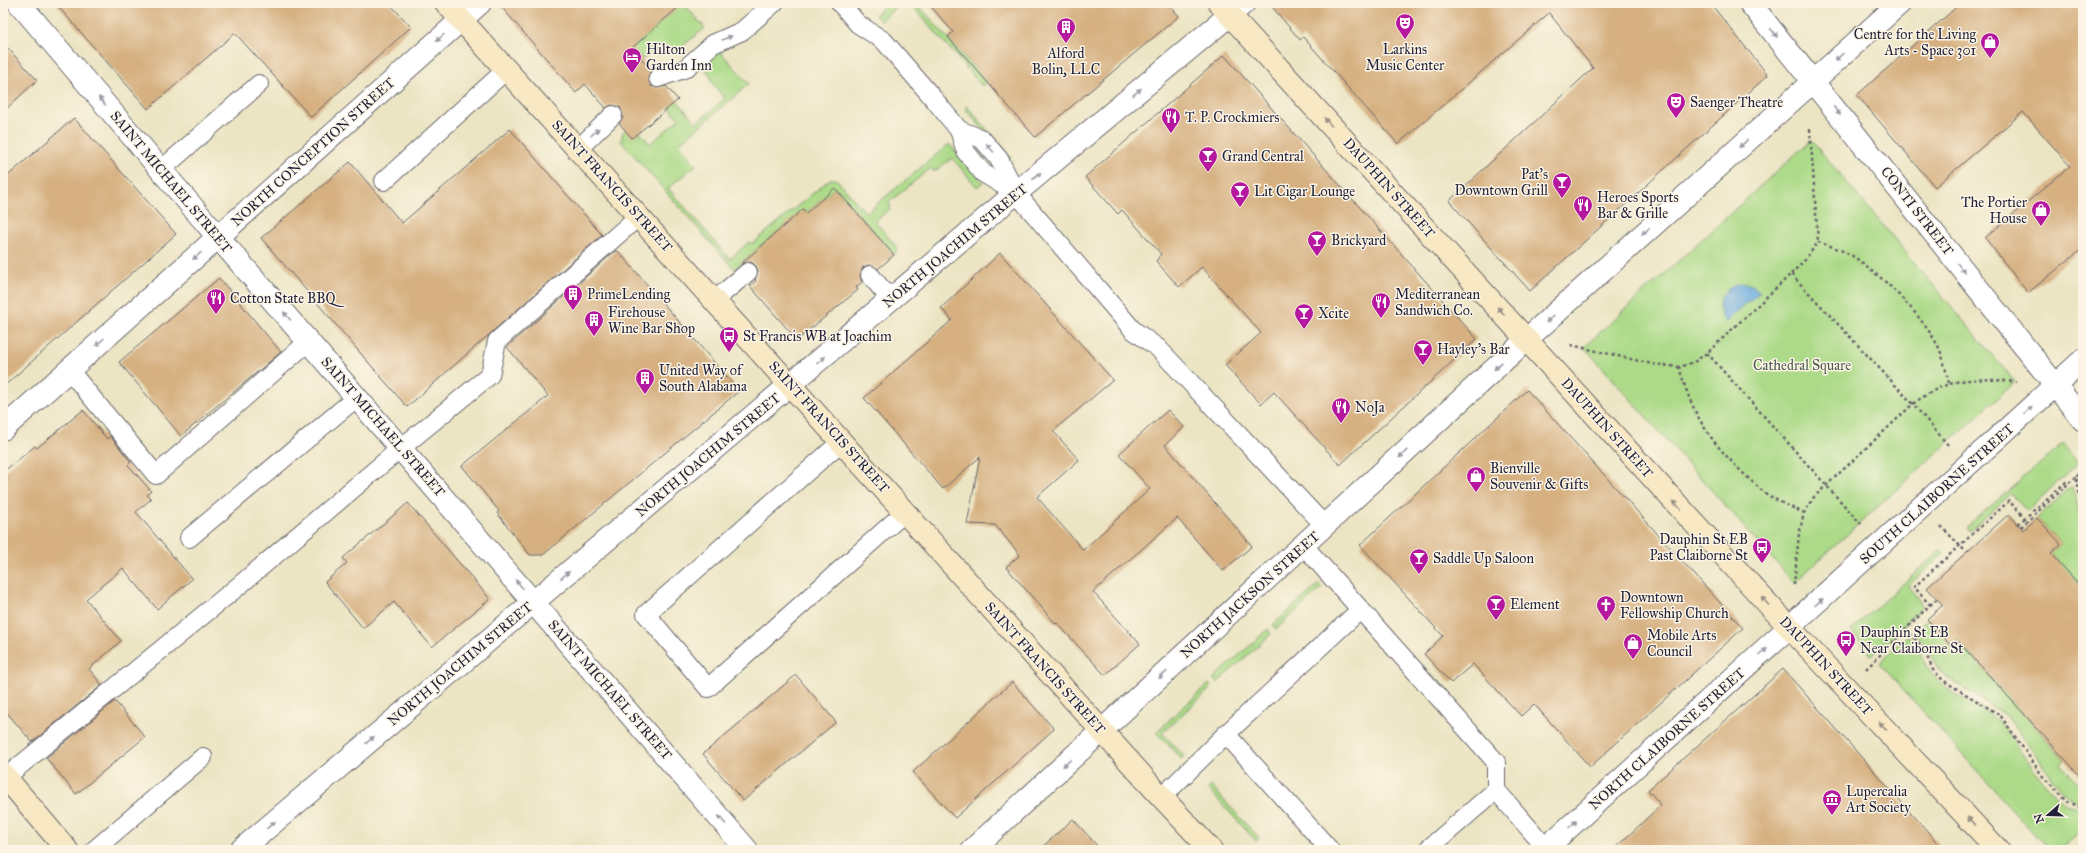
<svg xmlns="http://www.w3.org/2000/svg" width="2086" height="853" font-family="'IM FELL Great Primer',serif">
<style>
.green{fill:#acda88;stroke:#677e62}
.water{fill:#6bacdf;stroke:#46678d}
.building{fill:#d6b081}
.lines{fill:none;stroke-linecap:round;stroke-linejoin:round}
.lane-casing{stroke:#69666b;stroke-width:20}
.street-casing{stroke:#69666b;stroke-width:24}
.secondary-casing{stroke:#69666b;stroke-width:24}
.path{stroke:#69666b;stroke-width:2.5;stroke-dasharray:3 3;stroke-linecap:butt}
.lane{stroke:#fff;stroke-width:18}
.street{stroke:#fff;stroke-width:22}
.secondary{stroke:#f8e8c3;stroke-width:22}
.oneway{fill:#9c9ca7}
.oneway2{fill:#988f86}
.labels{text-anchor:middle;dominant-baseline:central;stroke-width:3;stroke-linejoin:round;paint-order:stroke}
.poi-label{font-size:14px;fill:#22223b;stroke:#fcf5e5;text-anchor:start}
.street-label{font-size:14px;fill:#22223b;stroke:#fcf5e5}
.park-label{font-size:14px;fill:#4b5952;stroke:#fcf5e5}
</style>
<rect width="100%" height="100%" fill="#fcf5e5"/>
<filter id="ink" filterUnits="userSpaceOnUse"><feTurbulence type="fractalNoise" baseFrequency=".025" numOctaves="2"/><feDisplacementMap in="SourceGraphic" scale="8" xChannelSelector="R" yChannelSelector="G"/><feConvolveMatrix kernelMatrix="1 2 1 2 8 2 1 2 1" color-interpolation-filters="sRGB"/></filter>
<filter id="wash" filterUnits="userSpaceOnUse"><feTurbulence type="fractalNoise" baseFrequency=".012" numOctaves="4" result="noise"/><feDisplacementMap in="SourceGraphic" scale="16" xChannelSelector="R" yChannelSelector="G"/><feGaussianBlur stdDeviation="0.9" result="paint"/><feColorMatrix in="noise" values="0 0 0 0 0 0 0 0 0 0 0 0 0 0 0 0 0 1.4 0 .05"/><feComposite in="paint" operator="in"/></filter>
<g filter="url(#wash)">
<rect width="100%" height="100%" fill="#ece5c4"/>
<g class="green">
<path d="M683,3L705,28L679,49L657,52L642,59L636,52L630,57L626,53Z"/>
<path d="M887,3H900L881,21L875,15Z"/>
<path d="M910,3H916L987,82L982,86Z"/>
<path d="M719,50L749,84L679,144L696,165L668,188L730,259L749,242L752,244L830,179H836L866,213L949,144L983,182L977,187L952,158L934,172L931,168L889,202L891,208L875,221L898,249L894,255L835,188L806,213L803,210L734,269L621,141L623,132L632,123L650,144L679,119L663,100L670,92L696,123L725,99L711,81V76L702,65Z"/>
<path d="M967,106L1011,158L1009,160L965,108Z"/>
<path d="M1811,140L2015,382L1794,583L1584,347Z"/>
<path d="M2063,444L2078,463L2027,511L2011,494L1970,531L1966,527Z"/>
<path d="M2072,486L2083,527V589L2051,553L2061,544L2037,518Z"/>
<path d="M1941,550L1944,553L1908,586L1923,606L1872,656L1851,630Z"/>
<path d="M1319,584L1322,588L1276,629L1273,625Z"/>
<path d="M1927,619L1957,640L2065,760L2061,764L2083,788V803L2079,804L2069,797L2054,781L2007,716L1946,677L1937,667L1926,645L1913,632Z"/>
<path d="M1268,629L1271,634L1217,683L1213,679Z"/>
<path d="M1908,635C1920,650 1926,667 1938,681C1955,699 1985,704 2001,724C2018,745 2054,810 2083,809V828L2060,850H2049L1879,663Z"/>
<path d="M1209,684L1212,687L1162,733L1184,756L1181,759L1156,732Z"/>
<path d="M1211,786L1259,838L1256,841L1208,789Z"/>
</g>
<path class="water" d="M1745,283L1753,286L1760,292L1726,321C1710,303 1725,285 1745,283Z"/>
<g id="blocks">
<g class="building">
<path d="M55,3H389L411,27L311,117L235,33L148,109Z"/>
<path d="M498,3H683L632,48L651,70L648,77L651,86L657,88L666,86L678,100L632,138L619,123L623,117L620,107L611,105L606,108L585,84L576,93Z"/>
<path d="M928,3H1167L1179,16L1035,137L948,37L953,32Z"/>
<path d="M1269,3H1710L1768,75L1530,291L1449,201L1593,68L1549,13L1398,144L1303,37L1300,40Z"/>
<path d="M1961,3H2083V248L2028,293L1985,238L2070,166L2023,112L1935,187L1857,95Z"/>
<path d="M3,43L37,80L3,112Z"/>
<path d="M1224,55L1477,339L1340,465L1274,392L1261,404L1225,365L1261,333L1202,267L1179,287L1156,261L1161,254L1122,210L1118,214L1085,177Z"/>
<path d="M74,118L176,234L3,387V180Z"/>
<path d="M510,129L602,235L407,407L261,238L350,162L402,223Z"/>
<path d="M835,188L894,255L878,269L869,265L863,267L860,276L862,282L856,287L858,290L797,340L750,286L756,281L755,280L758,271L756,266L751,262L741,264L803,209L806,213Z"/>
<path d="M615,251H618L739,391L543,555H530L497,513L499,511L462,466L548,396L507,347Z"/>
<path d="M1000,253L1113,380L1053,431L1079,460L1037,497L1083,550L1150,489L1119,454L1168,410L1184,427L1165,445L1252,546L1223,571L1177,518L1093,592L1140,644L1105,675L1057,623L1056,624L1006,567L1020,555L995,525L967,524L980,457L943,489L864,398L952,320L941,308Z"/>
<path d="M219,278L281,352L181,436L119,362Z"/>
<path d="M1527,390L1743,628L1590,767L1534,704L1521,716L1473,664L1451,683L1424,654L1443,636L1360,545Z"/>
<path d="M83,410L107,439L110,436L131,462L128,465L151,491L147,495L151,499L136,512L192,579L157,609L123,568L86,599L121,641L89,669L102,685L32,742L3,708V472L35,446L37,448Z"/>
<path d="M408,503L490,599L432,647L394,602L363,628L325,582L347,563L343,558Z"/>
<path d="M2009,514L2023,530L2037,518L2061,544L2051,553L2083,589V779L1957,640L1951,646L1927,619L1943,605L1927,588Z"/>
<path d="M1783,669L1944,850H1613L1661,805L1648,790Z"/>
<path d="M796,675L836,722L743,801L703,754Z"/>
<path d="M1012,682L1054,729L955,818L913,772Z"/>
<path d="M115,701L145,737L76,794L46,758Z"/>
<path d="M1073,819L1101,850H1039Z"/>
</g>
</g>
</g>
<g filter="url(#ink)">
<use href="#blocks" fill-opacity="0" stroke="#69666b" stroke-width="1"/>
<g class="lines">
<defs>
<g id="lane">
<path d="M840,3L858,24L884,41L933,98L959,130L966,152L983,173L1016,193"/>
<path d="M658,78L686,68L713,44L742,31L774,3"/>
<path d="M959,130L982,139L999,159L1016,193L1133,330L1158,348L1325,526"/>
<path d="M578,149L613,115"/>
<path d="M161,170L259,84"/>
<path d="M384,181L506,70"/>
<path d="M870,275L891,300"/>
<path d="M715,300L748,272"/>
<path d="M69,370L156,475L309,341"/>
<path d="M842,441L646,614L708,688L905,512"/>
<path d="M189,538L357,397"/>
<path d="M1304,546L1496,762V790L1546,848"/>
<path d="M1226,734L1330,850"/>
<path d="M6,777L241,584L401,448L490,375L497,341L639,216"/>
<path d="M1162,797L1226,734L1360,610"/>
<path d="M94,850L203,757"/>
<path d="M1427,850L1496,790"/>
</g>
<g id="street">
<path d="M19,3L218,237L747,850"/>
<path d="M1750,3L2083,420"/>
<path d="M3,429L480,3"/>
<path d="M241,850L1016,193L1244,3"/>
<path d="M972,850L1527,339L1900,3"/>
<path d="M1544,850L2083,360"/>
</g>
<g id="secondary">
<path d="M446,3L1155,790L1211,850"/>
<path d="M1219,3L1790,628L1998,850"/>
<path d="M3,774L67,850"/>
</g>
</defs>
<use href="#lane" class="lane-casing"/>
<use href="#street" class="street-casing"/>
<use href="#secondary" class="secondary-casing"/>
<g class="path">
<path d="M1810,129L1818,242"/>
<path d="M1791,274L1805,260L1818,242C1830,246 1843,250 1854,257C1884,277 1923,316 1939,348C1944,359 1946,372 1949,383"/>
<path d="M1571,345L1652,364L1679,367"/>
<path d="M1707,353L1861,524"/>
<path d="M1948,445L1913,404C1949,377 1972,377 2016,382"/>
<path d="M2083,470L2076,477L2083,510"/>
<path d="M2018,524L2025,518"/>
<path d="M1941,526L1966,552"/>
<path d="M2021,527L2069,483"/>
<path d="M1794,585L1799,534L1804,513C1794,508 1783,504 1773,498C1763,493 1754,483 1745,475C1708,439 1693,416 1679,367L1694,362L1707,353L1791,274L1913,404L1814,497L1804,513"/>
<path d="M1930,605L1937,599"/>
<path d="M1906,629L1923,648L1933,670L1944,681L2000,715L2044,778L2069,802L2080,807L2083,806"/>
<path d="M1866,669L1930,605L1914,587L2009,501L2025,518L2066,482L2069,483L2076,477"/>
</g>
<use href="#lane" class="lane"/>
<use href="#street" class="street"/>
<use href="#secondary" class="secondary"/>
</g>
<defs><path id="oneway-solid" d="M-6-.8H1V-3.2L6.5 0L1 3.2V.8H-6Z"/></defs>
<g class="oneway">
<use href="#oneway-solid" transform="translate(1774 33) rotate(51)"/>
<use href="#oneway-solid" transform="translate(440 38) rotate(138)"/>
<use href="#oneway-solid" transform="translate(727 38) rotate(-23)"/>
<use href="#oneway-solid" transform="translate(1839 57) rotate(138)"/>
<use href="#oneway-solid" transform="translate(1137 92) rotate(-40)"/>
<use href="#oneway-solid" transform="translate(102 101) rotate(-130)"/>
<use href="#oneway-solid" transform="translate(1837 111) rotate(52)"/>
<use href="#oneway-solid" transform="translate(595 132) rotate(-44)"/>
<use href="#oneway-solid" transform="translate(1743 144) rotate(138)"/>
<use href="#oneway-solid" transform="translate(990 148) rotate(-131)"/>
<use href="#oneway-solid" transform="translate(1037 176) rotate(-39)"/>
<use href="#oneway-solid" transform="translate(1646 231) rotate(138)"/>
<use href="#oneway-solid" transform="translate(197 256) rotate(138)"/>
<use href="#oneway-solid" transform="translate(1961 268) rotate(52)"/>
<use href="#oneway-solid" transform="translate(287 316) rotate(-131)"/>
<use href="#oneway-solid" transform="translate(1550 319) rotate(138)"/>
<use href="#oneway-solid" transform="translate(100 342) rotate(138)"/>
<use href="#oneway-solid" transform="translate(821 360) rotate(-40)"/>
<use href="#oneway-solid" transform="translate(1498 366) rotate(137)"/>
<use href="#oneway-solid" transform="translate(2028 410) rotate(-42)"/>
<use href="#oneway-solid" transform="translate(1403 454) rotate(137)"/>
<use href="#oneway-solid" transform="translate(565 575) rotate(-40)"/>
<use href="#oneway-solid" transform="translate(519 584) rotate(-131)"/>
<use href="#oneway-solid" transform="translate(1819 602) rotate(-42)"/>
<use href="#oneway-solid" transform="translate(1763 652) rotate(-42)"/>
<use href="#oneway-solid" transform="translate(1163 675) rotate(138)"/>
<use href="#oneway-solid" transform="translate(370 740) rotate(-40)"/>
<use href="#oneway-solid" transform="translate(1067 763) rotate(138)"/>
<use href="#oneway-solid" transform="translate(722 820) rotate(-131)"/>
<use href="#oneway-solid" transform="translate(1573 824) rotate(-42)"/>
<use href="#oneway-solid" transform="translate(271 825) rotate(-40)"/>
</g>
<g class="oneway2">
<use href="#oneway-solid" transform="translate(1328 122) rotate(-132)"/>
<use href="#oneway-solid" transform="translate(1501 311) rotate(-132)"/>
<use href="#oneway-solid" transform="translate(1677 505) rotate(-132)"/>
<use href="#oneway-solid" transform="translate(1765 601) rotate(-132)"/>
<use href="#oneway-solid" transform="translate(1883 726) rotate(-133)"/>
<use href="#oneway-solid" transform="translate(1971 821) rotate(-133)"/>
</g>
</g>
<defs>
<symbol id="theatre-pin" viewBox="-11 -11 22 30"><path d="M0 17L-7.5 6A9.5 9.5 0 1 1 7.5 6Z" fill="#b5179e" stroke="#fcf5e5"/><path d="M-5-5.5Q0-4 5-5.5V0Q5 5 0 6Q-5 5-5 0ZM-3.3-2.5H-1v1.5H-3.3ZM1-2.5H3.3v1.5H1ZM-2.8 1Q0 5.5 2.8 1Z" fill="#fff"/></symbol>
<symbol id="building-pin" viewBox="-11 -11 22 30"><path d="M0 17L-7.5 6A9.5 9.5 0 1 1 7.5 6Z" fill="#b5179e" stroke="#fcf5e5"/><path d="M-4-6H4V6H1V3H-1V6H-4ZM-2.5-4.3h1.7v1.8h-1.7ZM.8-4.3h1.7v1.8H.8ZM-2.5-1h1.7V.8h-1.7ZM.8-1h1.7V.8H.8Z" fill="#fff"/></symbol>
<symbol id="shop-pin" viewBox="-11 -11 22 30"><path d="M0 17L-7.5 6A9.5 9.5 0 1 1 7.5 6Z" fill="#b5179e" stroke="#fcf5e5"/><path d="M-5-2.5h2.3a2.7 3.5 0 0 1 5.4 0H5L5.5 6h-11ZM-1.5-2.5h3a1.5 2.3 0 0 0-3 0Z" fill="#fff"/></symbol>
<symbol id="hotel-pin" viewBox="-11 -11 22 30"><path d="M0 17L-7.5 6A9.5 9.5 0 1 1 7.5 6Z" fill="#b5179e" stroke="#fcf5e5"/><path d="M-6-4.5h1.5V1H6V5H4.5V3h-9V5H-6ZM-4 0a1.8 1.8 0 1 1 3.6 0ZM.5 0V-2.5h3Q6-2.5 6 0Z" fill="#fff"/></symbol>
<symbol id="restaurant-pin" viewBox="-11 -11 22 30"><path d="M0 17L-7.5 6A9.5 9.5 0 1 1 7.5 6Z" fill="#b5179e" stroke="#fcf5e5"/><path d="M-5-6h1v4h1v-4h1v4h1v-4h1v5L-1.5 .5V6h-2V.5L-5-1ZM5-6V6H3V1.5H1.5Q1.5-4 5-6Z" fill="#fff"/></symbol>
<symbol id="bar-pin" viewBox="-11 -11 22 30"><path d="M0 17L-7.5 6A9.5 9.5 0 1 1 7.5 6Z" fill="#b5179e" stroke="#fcf5e5"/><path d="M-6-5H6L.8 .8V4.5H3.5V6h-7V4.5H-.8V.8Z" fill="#fff"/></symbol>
<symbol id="bus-pin" viewBox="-11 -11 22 30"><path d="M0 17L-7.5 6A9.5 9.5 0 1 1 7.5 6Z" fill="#b5179e" stroke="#fcf5e5"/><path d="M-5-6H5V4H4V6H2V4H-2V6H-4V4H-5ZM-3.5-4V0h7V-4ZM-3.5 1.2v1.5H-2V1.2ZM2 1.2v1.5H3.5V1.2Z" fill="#fff"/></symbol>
<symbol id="church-pin" viewBox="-11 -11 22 30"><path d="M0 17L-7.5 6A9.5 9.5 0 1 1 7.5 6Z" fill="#b5179e" stroke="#fcf5e5"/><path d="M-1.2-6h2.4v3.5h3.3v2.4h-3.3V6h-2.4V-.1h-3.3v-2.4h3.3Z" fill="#fff"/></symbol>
<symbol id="museum-pin" viewBox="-11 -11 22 30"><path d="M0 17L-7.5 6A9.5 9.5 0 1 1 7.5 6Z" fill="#b5179e" stroke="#fcf5e5"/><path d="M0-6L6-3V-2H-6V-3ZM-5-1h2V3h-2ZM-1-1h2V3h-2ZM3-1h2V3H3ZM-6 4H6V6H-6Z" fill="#fff"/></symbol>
</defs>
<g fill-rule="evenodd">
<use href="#theatre-pin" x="1394" y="12" width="22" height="30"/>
<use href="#building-pin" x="1055" y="16" width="22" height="30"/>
<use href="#shop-pin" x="1979" y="31" width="22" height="30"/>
<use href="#hotel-pin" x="621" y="46" width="22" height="30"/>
<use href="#theatre-pin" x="1665" y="91" width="22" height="30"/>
<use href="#restaurant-pin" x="1160" y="106" width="22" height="30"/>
<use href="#bar-pin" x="1197" y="145" width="22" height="30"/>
<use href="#bar-pin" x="1551" y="171" width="22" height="30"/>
<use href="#bar-pin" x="1229" y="180" width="22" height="30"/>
<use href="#restaurant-pin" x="1572" y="194" width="22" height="30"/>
<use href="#shop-pin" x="2030" y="199" width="22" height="30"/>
<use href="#bar-pin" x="1306" y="229" width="22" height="30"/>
<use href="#building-pin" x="562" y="283" width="22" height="30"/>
<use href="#restaurant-pin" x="205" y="287" width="22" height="30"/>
<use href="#restaurant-pin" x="1370" y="291" width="22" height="30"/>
<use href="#bar-pin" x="1293" y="302" width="22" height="30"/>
<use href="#building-pin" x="583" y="309" width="22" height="30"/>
<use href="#bus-pin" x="718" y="325" width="22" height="30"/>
<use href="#bar-pin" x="1412" y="338" width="22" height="30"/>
<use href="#building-pin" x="634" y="367" width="22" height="30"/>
<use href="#restaurant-pin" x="1330" y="396" width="22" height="30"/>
<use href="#shop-pin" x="1465" y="465" width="22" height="30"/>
<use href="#bus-pin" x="1751" y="536" width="22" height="30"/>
<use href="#bar-pin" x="1408" y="547" width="22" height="30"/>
<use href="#bar-pin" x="1485" y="593" width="22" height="30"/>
<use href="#church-pin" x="1595" y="594" width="22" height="30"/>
<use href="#bus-pin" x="1835" y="629" width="22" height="30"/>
<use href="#shop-pin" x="1622" y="632" width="22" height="30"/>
<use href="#museum-pin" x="1821" y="788" width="22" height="30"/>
</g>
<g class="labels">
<g class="poi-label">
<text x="1976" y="34" text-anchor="end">Centre for the Living<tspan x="1976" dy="16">Arts - Space 301</tspan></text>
<text x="646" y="49">Hilton<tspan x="646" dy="16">Garden Inn</tspan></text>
<text x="1405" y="49" text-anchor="middle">Larkins<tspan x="1405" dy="16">Music Center</tspan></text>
<text x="1066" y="53" text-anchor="middle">Alford<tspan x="1066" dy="16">Bolin, LLC</tspan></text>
<text x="1690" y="102">Saenger Theatre</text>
<text x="1185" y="117">T. P. Crockmiers</text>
<text x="1222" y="156">Grand Central</text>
<text x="1548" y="174" text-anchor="end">Pat's<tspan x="1548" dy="16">Downtown Grill</tspan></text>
<text x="1254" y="191">Lit Cigar Lounge</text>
<text x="1597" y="197">Heroes Sports<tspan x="1597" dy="16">Bar &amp; Grille</tspan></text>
<text x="2027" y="202" text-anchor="end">The Portier<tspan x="2027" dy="16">House</tspan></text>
<text x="1331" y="240">Brickyard</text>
<text x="587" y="294">PrimeLending</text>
<text x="1395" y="294">Mediterranean<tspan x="1395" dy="16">Sandwich Co.</tspan></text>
<text x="230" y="298">Cotton State BBQ</text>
<text x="608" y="312">Firehouse<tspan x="608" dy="16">Wine Bar Shop</tspan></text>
<text x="1318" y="313">Xcite</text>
<text x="743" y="336">St Francis WB at Joachim</text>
<text x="1437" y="349">Hayley's Bar</text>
<text x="659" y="370">United Way of<tspan x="659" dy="16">South Alabama</tspan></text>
<text x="1355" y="407">NoJa</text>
<text x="1490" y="468">Bienville<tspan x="1490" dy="16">Souvenir &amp; Gifts</tspan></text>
<text x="1748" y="539" text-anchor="end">Dauphin St EB<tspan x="1748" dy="16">Past Claiborne St</tspan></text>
<text x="1433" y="558">Saddle Up Saloon</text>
<text x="1620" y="597">Downtown<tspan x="1620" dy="16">Fellowship Church</tspan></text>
<text x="1510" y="604">Element</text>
<text x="1860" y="632">Dauphin St EB<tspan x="1860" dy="16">Near Claiborne St</tspan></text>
<text x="1647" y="635">Mobile Arts<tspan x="1647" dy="16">Council</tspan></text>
<text x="1846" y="791">Lupercalia<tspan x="1846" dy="16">Art Society</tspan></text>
</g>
<g class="street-label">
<text transform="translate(313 152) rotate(-42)">NORTH CONCEPTION STREET</text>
<text transform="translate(171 182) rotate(50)">SAINT MICHAEL STREET</text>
<text transform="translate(612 186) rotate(48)">SAINT FRANCIS STREET</text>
<text transform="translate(1389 188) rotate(48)">DAUPHIN STREET</text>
<text transform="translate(1917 211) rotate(52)">CONTI STREET</text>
<text transform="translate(955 246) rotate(-40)">NORTH JOACHIM STREET</text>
<text transform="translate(383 427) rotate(49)">SAINT MICHAEL STREET</text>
<text transform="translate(829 427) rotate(48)">SAINT FRANCIS STREET</text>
<text transform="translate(1607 428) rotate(48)">DAUPHIN STREET</text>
<text transform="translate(708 455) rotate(-40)">NORTH JOACHIM STREET</text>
<text transform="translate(1937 494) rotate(-42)">SOUTH CLAIBORNE STREET</text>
<text transform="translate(1250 595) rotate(-42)">NORTH JACKSON STREET</text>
<text transform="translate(460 664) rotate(-40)">NORTH JOACHIM STREET</text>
<text transform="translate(1826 666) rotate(47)">DAUPHIN STREET</text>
<text transform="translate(1045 668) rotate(48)">SAINT FRANCIS STREET</text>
<text transform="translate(610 690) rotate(49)">SAINT MICHAEL STREET</text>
<text transform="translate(1667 739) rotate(-42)">NORTH CLAIBORNE STREET</text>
</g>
<g class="park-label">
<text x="1802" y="365">Cathedral Square</text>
</g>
</g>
<rect width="2086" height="853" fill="none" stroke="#fcf5e5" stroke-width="16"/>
<g transform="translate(2048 815) rotate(250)" stroke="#fcf5e5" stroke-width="3" paint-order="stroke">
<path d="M0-3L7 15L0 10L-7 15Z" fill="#22223b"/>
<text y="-6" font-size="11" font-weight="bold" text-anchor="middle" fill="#22223b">N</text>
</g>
</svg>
